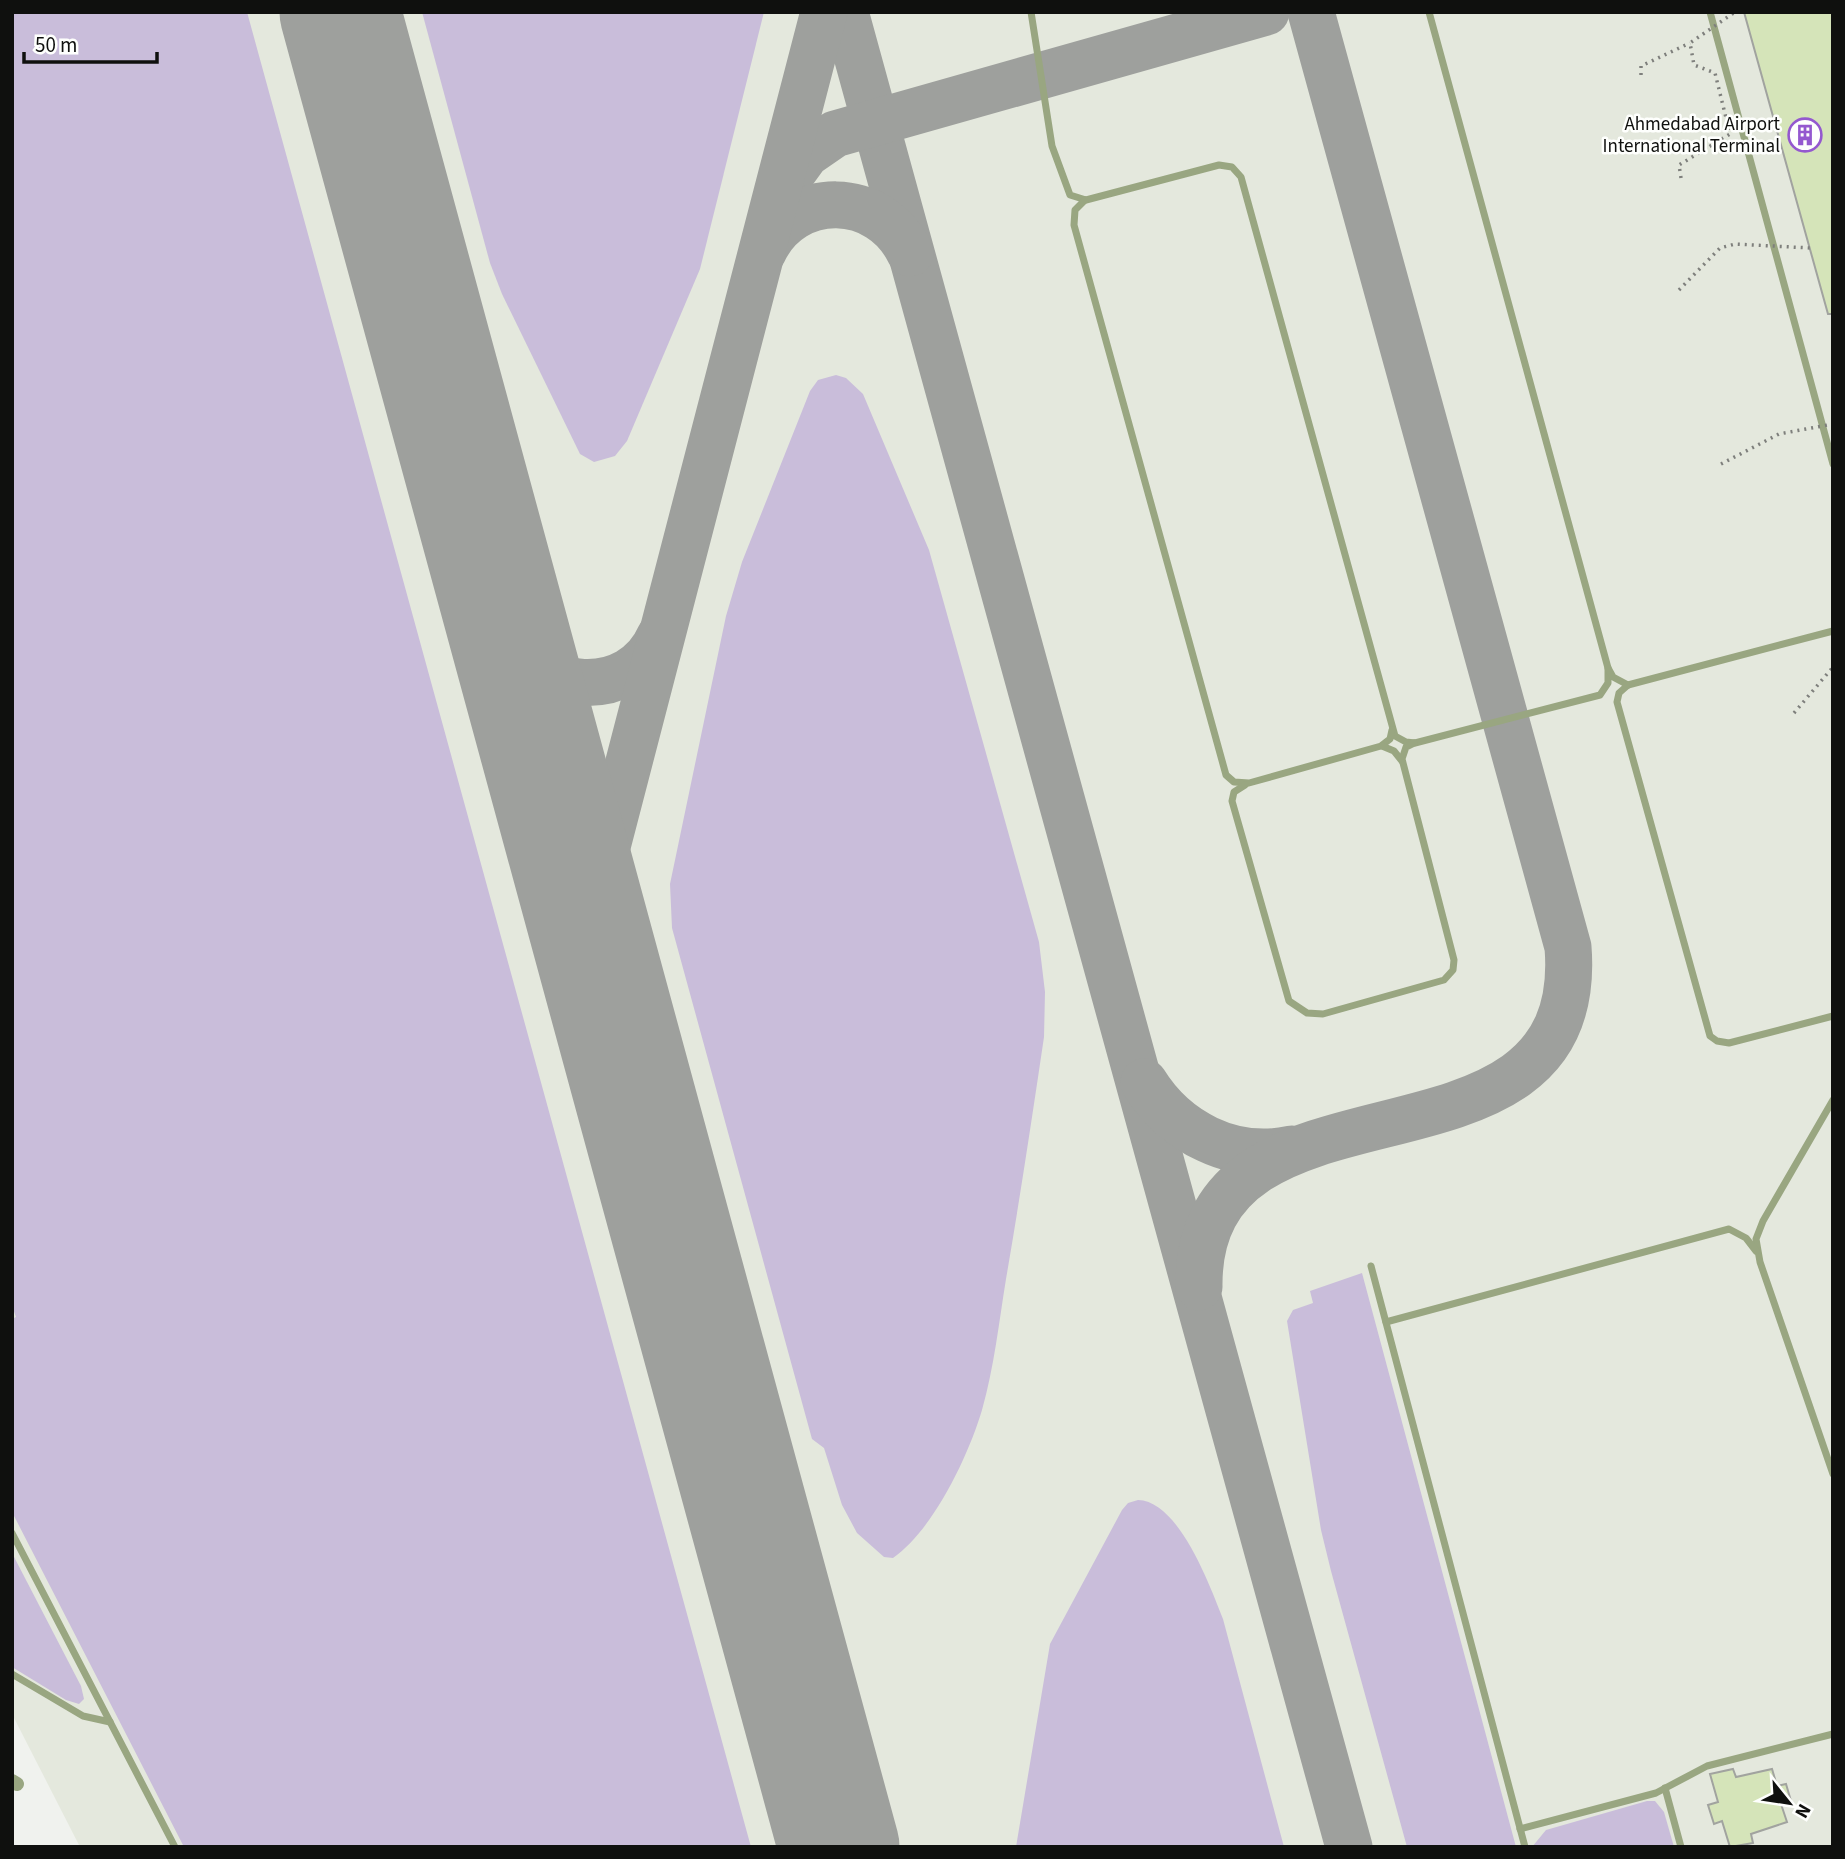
<svg xmlns="http://www.w3.org/2000/svg" width="1845" height="1859" font-family="'Source Sans 3',sans-serif">
<style>
.built{fill:#e4e8dd}
.green{fill:#c9bdda}
.lines{fill:none;stroke-linecap:round;stroke-linejoin:round}
.taxiway{stroke:#9ea09d;stroke-width:47}
.runway{stroke:#9ea09d;stroke-width:121}
.building{fill:#d5e4b9;stroke:#a1a39f;stroke-width:2}
.path{stroke:#7e7f7c;stroke-width:3.5;stroke-dasharray:2 5;stroke-linecap:butt}
.lane{stroke:#99a681;stroke-width:7}
.street{stroke:#99a681;stroke-width:14}
.path-bridge{stroke:#7e7f7c;stroke-width:3.5;stroke-dasharray:2 5;stroke-linecap:butt}
.labels{text-anchor:middle;dominant-baseline:central;stroke-width:5;stroke-linejoin:round;paint-order:stroke}
.poi-label{font-size:19px;fill:#0f100e;stroke:#fefffd;text-anchor:end}
</style>
<rect width="100%" height="100%" fill="#f0f2ee"/>
<path class="built" d="M12,12H1833V1847H80L12,1714Z"/>
<g class="green">
<path d="M12,12H247L751,1847H184L12,1512V1319L16,1317L12,1306Z"/>
<path d="M422,12H764L700,269L627,441L615,456L594,462L580,454L502,294L490,263Z"/>
<path d="M836,375L846,378L863,394L929,550L1039,942L1045,992L1044,1037C1032,1118 1020,1198 1006,1279C999,1322 994,1368 982,1410C968,1457 933,1530 893,1558L884,1557L857,1533L842,1505L824,1448L812,1439L672,928L670,884L726,616L742,562L810,391L818,380Z"/>
<path d="M1362,1273L1516,1847H1407L1331,1571L1321,1530L1287,1321L1293,1310L1313,1303L1310,1291Z"/>
<path d="M1138,1500C1179,1501 1210,1586 1223,1619L1284,1847H1016L1050,1644L1122,1510L1128,1503Z"/>
<path d="M12,1553L81,1686L84,1699L79,1704L66,1700L12,1667Z"/>
<path d="M1647,1801H1655L1664,1812L1674,1847H1532L1546,1830Z"/>
</g>
<g class="lines">
<g class="taxiway">
<path d="M845,12L1349,1847"/>
<path d="M782,187L806,154L835,134L1266,12"/>
<path d="M763,252C793,188 880,190 910,253"/>
<path d="M508,632C536,695 631,702 660,636"/>
<path d="M594,946L591,908L824,12"/>
<path d="M1144,1082C1175,1132 1232,1162 1292,1149"/>
<path d="M1199,1287C1196,1050 1588,1200 1568,947L1311,12"/>
</g>
<path class="runway" d="M340,12L839,1847"/>
</g>
<g class="building">
<path d="M1744,12H1833V314H1828Z"/>
<path d="M1733,1769L1736,1777L1772,1769L1777,1786L1786,1784L1791,1801L1781,1804L1787,1822L1751,1834L1753,1843L1730,1847L1722,1821L1714,1824L1708,1805L1718,1802L1710,1774Z"/>
</g>
<g class="lines">
<g class="path">
<path d="M1641,75V66L1690,43"/>
<path d="M1794,713L1833,667"/>
</g>
<g class="lane">
<path d="M1031,12L1052,146L1070,195L1086,200L1219,165L1232,167L1241,177L1395,736L1406,742L1415,743L1600,695L1608,683V668"/>
<path d="M1429,12L1608,668L1613,677L1628,685"/>
<path d="M1710,12L1833,464"/>
<path d="M1085,200L1075,210L1074,225L1226,775L1234,782L1249,783L1381,746L1390,739L1392,730"/>
<path d="M1833,631L1628,685L1619,693L1617,702L1710,1036L1717,1041L1729,1043L1833,1016"/>
<path d="M1382,746L1394,751L1402,761"/>
<path d="M1245,785L1234,792L1232,801L1289,1001L1307,1013L1323,1014L1444,980L1453,970L1454,960L1402,759L1406,747L1414,743"/>
<path d="M1833,1100L1763,1221L1756,1239L1760,1262L1833,1474"/>
<path d="M1371,1266L1525,1847"/>
<path d="M1386,1322L1729,1229L1746,1238L1756,1251"/>
<path d="M12,1533L175,1847"/>
<path d="M12,1674L83,1716L110,1722"/>
<path d="M1665,1788L1681,1847"/>
<path d="M1520,1829L1656,1793L1707,1766L1833,1734"/>
</g>
<path class="street" d="M12,1781L17,1784"/>
<g class="path-bridge">
<path d="M1681,178L1679,165L1730,134L1715,73L1694,65L1690,43L1735,12"/>
<path d="M1679,290L1720,248L1735,244L1810,248"/>
<path d="M1721,464L1779,434L1833,424"/>
</g>
</g>
<defs>
<symbol id="building-ring" viewBox="-11 -11 22 22"><circle r="9.5" fill="#fefffd" stroke="#9458cf" stroke-width="1.5"/><path d="M-4-6H4V6H1V3H-1V6H-4ZM-2.5-4.3h1.7v1.8h-1.7ZM.8-4.3h1.7v1.8H.8ZM-2.5-1h1.7V.8h-1.7ZM.8-1h1.7V.8H.8Z" fill="#9458cf"/></symbol>
</defs>
<g fill-rule="evenodd">
<use href="#building-ring" x="1786" y="116" width="38" height="38"/>
</g>
<g class="labels">
<g class="poi-label">
<text x="1780" y="124">Ahmedabad Airport<tspan x="1780" dy="22">International Terminal</tspan></text>
</g>
</g>
<rect width="1845" height="1859" fill="none" stroke="#0f100e" stroke-width="28"/>
<g transform="translate(1789 1803) rotate(120)" stroke="#fefffd" stroke-width="5" paint-order="stroke">
<path d="M0-5L12 26L0 18L-12 26Z" fill="#0f100e"/>
<text y="-10" font-size="19" font-weight="bold" text-anchor="middle" fill="#0f100e">N</text>
</g>
<path d="M24 52v10h133v-10" fill="none" stroke="#0f100e" stroke-width="3.5"/>
<text x="35" y="52" font-size="21" fill="#0f100e" stroke="#fefffd" stroke-width="5" paint-order="stroke">50 m</text>
</svg>
